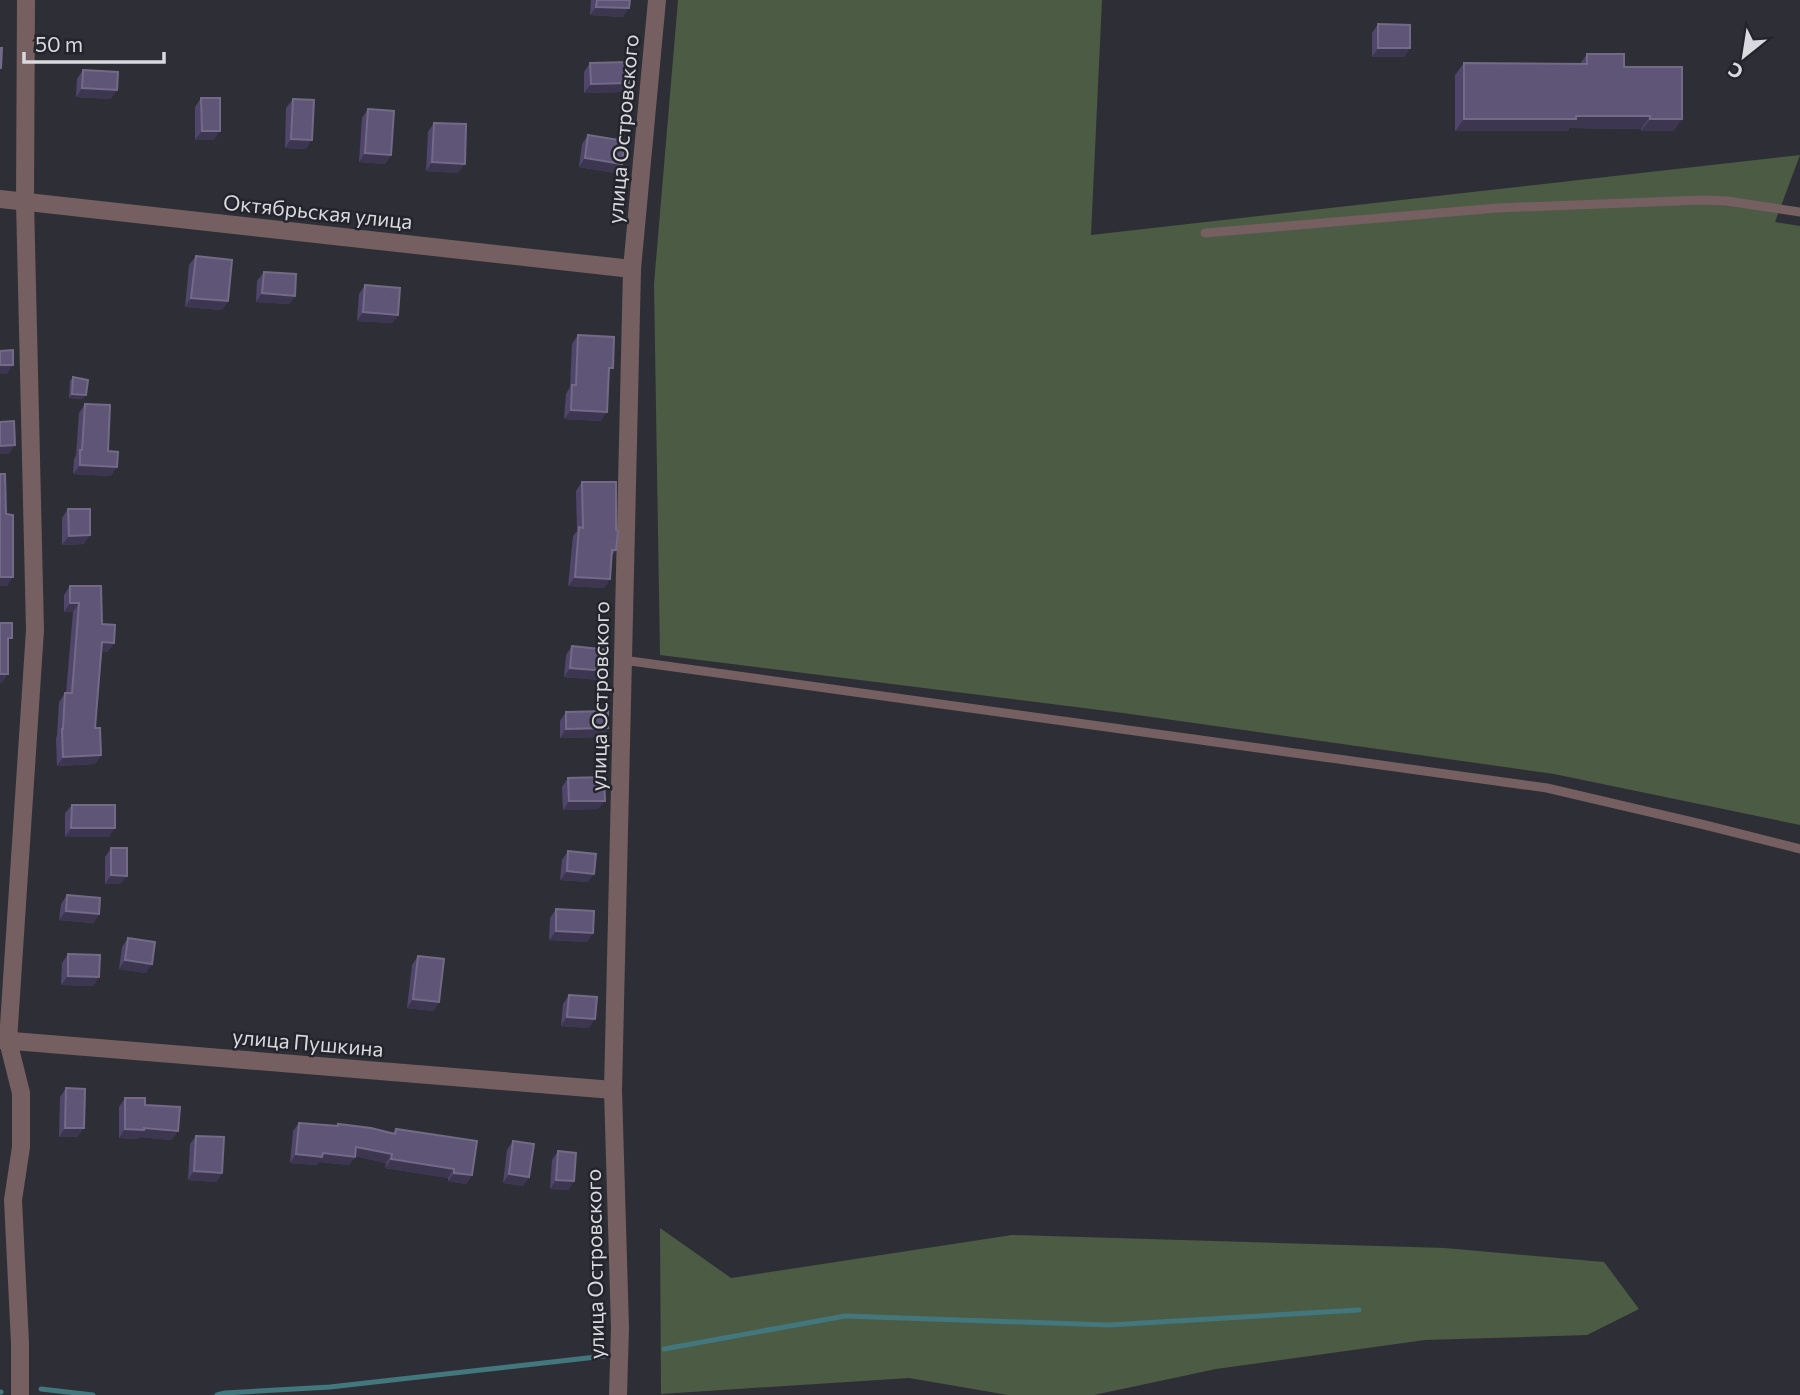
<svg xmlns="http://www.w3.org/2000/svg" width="1800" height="1395" font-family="Commissioner,sans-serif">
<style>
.green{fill:#4c5b44}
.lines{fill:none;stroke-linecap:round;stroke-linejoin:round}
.stream{stroke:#41777d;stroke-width:5}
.service{stroke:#755f61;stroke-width:9}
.minor{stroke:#755f61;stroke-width:18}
.wall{fill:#50466b}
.shaded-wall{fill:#3c3650}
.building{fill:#5f5677;stroke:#726a87;stroke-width:2}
.labels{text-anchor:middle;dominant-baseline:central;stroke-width:5;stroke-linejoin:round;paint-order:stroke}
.street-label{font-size:21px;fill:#d9d9de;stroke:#24252c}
</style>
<rect width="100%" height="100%" fill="#2e2f36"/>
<g class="green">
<path d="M678,0H1102L1091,235L1800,155L1775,222L1800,226V825L1554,774L1123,713L660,655L654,284Z"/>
<path d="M660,1228L731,1278L1012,1235L1445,1248L1604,1262L1639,1309L1587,1335L1425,1340L1216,1369L1094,1395H1008L909,1378L661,1394Z"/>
</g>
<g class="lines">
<g class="stream">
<path d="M664,1349L845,1316L1109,1325L1359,1310"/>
<path d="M41,1389L93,1395"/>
<path d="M0,1392H1"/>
<path d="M217,1395L225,1393L330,1387L605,1356"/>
</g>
<g class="service">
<path d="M1205,233L1497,208L1702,200L1727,201L1800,212"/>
<path d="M623,660L1547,788L1701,824L1800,849"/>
</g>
<g class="minor">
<path d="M0,199L632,269"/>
<path d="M0,1040L613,1090"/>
<path d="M20,1395V1343L13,1200L21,1147V1093L8,1041L35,630L25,201L26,0"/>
<path d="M618,1395L620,1328L613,1090L632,269L657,0"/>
</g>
</g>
<g class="wall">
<path d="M591,0H630L623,17L590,15Z"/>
<path d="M1378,24L1410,48L1404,57H1372V33Z"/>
<path d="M1587,54L1624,67L1674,131H1641V129L1569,128L1568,131H1455V75L1464,63L1580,64Z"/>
<path d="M590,63L623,92L584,93V72Z"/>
<path d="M83,70L111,99L76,97L77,79Z"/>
<path d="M201,98L214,140H195V107Z"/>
<path d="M293,99L306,149L285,148L286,108Z"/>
<path d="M368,109L391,155L385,164L359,162L362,118Z"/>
<path d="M434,123L458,173L426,171L428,132Z"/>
<path d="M588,135L622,164L615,173L579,167L582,144Z"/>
<path d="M196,256L228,301L222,310L185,307L189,265Z"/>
<path d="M264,272L295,296L289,304L256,302L257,281Z"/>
<path d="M365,285L398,315L392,323L357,321L359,294Z"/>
<path d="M578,335L609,374L601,421L564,419L566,394L570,387L572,344Z"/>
<path d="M73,377L83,399L69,398L70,381Z"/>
<path d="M85,404L108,451L111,476L73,474L74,459L76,455L79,413Z"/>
<path d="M582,482L616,550L611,557L610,579L604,588L568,586L573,536L577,531L576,491Z"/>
<path d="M68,509L84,544L62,545V518Z"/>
<path d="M70,586L102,624L114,643L107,652L101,651L95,728L101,755L95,764L57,766L56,738L57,736L59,702L65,693H66L73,612H64V595Z"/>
<path d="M572,646L606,671L600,680L564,677L566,655Z"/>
<path d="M566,712L608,728L602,737L560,738V721Z"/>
<path d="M568,778L598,809L563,810L562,787Z"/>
<path d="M72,805L109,837H65V813Z"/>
<path d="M111,848L121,884H105V857Z"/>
<path d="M568,851L588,882L560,880L562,860Z"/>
<path d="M67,895L99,914L93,923L59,920L61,904Z"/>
<path d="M556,909L587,942L549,940L550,918Z"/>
<path d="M128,938L146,973L119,969L122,947Z"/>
<path d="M68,954L99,977L93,986L61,985L62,963Z"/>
<path d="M418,956L439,1002L433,1011L407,1008L412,965Z"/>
<path d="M569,995L589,1028L561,1026L563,1004Z"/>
<path d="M66,1088L78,1137H59L60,1097Z"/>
<path d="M125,1098L145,1105L178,1131L171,1140L139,1137L138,1139L119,1138V1107Z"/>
<path d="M299,1123L336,1126L338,1124L393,1133L396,1129L472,1175L466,1184L448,1181V1178L385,1168L386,1163L355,1156L349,1165L319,1162L316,1165L290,1163L293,1131Z"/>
<path d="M196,1136L222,1173L216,1182L188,1180L190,1144Z"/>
<path d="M513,1141L529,1177L523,1186L503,1183L507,1150Z"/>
<path d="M558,1151L574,1181L568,1190L550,1189L552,1160Z"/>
</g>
<g class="shaded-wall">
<path d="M596,7L629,8L623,17L590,15Z"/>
<path d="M1378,48H1410L1404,57H1372Z"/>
<path d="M629,83L623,92L584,93L591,84Z"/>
<path d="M82,88L117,90L111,99L76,97Z"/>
<path d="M1576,116H1650L1641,129L1569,128L1568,131H1455L1464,119Z"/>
<path d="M1650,119H1682L1674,131H1641Z"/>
<path d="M202,131H220L214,140H195Z"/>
<path d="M291,139L312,140L306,149L285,148Z"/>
<path d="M365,153L391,155L385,164L359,162Z"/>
<path d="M585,158L622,164L615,173L579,167Z"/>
<path d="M432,162L465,164L458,173L426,171Z"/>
<path d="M262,293L295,296L289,304L256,302Z"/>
<path d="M191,298L228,301L222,310L185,307Z"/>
<path d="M363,312L398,315L392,323L357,321Z"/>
<path d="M0,365H13L7,374H0Z"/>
<path d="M72,394L86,395L83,399L69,398Z"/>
<path d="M571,410L607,412L601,421L564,419Z"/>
<path d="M15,445L9,454H0V446Z"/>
<path d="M80,465L117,467L111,476L73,474Z"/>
<path d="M90,535L84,544L62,545L69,536Z"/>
<path d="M0,577H13L7,586H0Z"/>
<path d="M575,577L610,579L604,588L568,586Z"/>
<path d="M70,603H79L73,612H64Z"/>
<path d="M102,642L114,643L107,652L96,651Z"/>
<path d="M570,668L606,671L600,680L564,677Z"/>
<path d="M0,674H8L2,683H0Z"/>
<path d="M608,728L602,737L560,738L566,729Z"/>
<path d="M101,755L95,764L57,766L63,757Z"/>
<path d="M569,801H605L598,809L563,810Z"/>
<path d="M71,828H115L109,837H65Z"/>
<path d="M567,871L594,874L588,882L560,880Z"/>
<path d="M111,875L127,876L121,884H105Z"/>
<path d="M66,911L99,914L93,923L59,920Z"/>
<path d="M556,931L593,933L587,942L549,940Z"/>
<path d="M125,960L152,964L146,973L119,969Z"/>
<path d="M68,976L99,977L93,986L61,985Z"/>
<path d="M413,999L439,1002L433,1011L407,1008Z"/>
<path d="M567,1017L595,1019L589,1028L561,1026Z"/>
<path d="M65,1128H84L78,1137H59Z"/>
<path d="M144,1128L178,1131L171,1140L139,1137L138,1139L119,1138L125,1129Z"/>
<path d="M356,1147L392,1154L386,1163L350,1155Z"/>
<path d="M323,1153L355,1157L349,1165L319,1162L316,1165L290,1163L296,1154Z"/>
<path d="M391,1159L454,1169L448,1178L385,1168Z"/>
<path d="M194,1171L222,1173L216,1182L188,1180Z"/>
<path d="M454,1173L472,1175L466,1184L448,1181Z"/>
<path d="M509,1174L529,1177L523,1186L503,1183Z"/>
<path d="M556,1180L574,1181L568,1190L550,1189Z"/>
</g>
<g class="building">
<path d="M597,0H630L629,8L596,7Z"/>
<path d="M1378,24L1410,25V48H1378Z"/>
<path d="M0,48H2L1,68H0Z"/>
<path d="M1587,54H1624V67H1682V119H1650V116H1576V119H1464V63L1587,64Z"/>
<path d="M629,62V83L591,84L590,63Z"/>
<path d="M83,70L118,72L117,90L82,88Z"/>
<path d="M201,98H220V131H202Z"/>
<path d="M293,99L314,100L312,140L291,139Z"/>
<path d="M368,109L394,111L391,155L365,153Z"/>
<path d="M434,123L466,124L465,164L432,162Z"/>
<path d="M588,135L625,141L622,164L585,158Z"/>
<path d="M196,256L232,260L228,301L191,298Z"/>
<path d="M264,272L296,274L295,296L262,293Z"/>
<path d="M365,285L400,288L398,315L363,312Z"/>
<path d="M578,335L614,337L613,368H609L607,412L571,410L572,385H576Z"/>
<path d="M13,350V365H0V351Z"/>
<path d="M73,377L88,380L86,395L72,394Z"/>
<path d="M85,404L110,405L108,451L118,452L117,467L80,465V450H82Z"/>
<path d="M14,421L15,445L0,446V422Z"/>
<path d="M0,474H5L6,514L13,515V577H0Z"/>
<path d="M582,482H616V530L618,531L616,550H612L610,579L575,577L579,527L583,528Z"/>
<path d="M68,509H90V535L69,536Z"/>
<path d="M70,586H101L102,624L115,625L114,643L102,642L95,728H100L101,755L63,757L62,729H63L65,693H72L79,603H70Z"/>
<path d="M0,623H12V638H8V674H0Z"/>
<path d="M572,646L608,650L606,671L570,668Z"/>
<path d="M608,711V728L566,729V712Z"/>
<path d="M604,777L605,801H569L568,778Z"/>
<path d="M72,805H115V828H71Z"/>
<path d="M111,848H127V876L111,875Z"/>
<path d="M568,851L596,854L594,874L567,871Z"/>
<path d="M67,895L100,898L99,914L66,911Z"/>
<path d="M556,909L594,911L593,933L556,931Z"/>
<path d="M128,938L155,942L152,964L125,960Z"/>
<path d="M68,954L100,955L99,977L68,976Z"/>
<path d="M418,956L444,959L439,1002L413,999Z"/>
<path d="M569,995L597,997L595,1019L567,1017Z"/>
<path d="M66,1088L85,1089L84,1128H65Z"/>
<path d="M125,1098H145V1105L180,1107L178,1131L144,1128V1130L125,1129Z"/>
<path d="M299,1123L338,1126V1124L371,1128L395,1134L396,1129L477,1141L472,1175L454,1173V1169L391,1159L392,1154L356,1147L355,1157L323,1153L322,1157L296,1154Z"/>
<path d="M196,1136L224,1137L222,1173L194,1171Z"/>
<path d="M513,1141L534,1144L529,1177L509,1174Z"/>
<path d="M558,1151L576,1153L574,1181L556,1180Z"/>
</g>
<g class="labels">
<g class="street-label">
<text transform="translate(622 129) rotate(-85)">улица Островского</text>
<text transform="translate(318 211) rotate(6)">Октябрьская улица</text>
<text transform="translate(599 696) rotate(-89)">улица Островского</text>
<text transform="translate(308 1042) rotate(5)">улица Пушкина</text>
<text transform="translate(594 1264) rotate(-91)">улица Островского</text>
</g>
</g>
<g transform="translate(1744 56) rotate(210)" stroke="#24252c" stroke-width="5" paint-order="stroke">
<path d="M0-5L12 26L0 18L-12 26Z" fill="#d9d9de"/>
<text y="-10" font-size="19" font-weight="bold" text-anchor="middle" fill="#d9d9de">С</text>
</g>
<path d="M24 52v10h140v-10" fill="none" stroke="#d9d9de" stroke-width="3.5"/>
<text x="35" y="52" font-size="21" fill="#d9d9de" stroke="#24252c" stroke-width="5" paint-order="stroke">50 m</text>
</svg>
